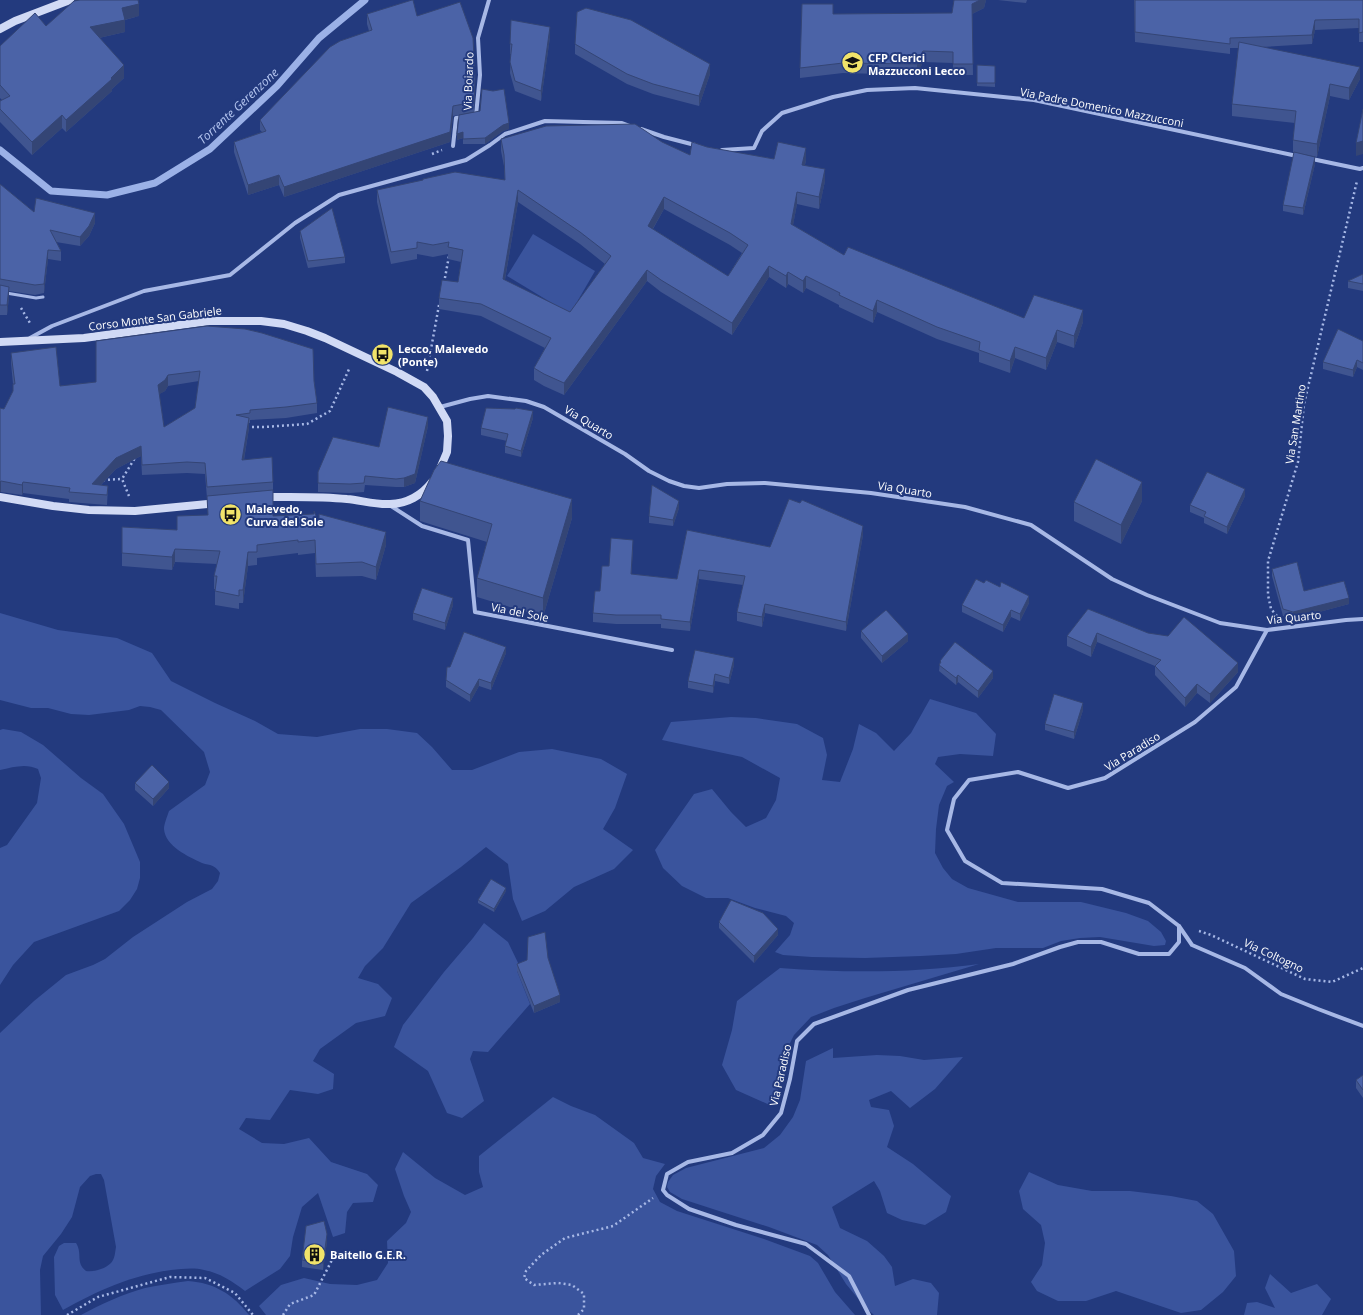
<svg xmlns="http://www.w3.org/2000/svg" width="1363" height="1315" font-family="'Open Sans',sans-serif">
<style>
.green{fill:#3a549d}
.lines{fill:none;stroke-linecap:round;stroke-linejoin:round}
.stream{stroke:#9bb1e7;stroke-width:7}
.path{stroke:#a7b8e6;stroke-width:2.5;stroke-dasharray:2 3;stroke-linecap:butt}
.service{stroke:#a7b8e6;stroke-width:3}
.minor{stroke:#a7b8e6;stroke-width:4}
.secondary{stroke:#d1daf5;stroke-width:8}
.wall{fill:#405590;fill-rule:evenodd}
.shaded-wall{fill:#344575}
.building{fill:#4b63a7;stroke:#344575;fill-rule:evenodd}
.labels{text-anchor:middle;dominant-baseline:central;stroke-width:4;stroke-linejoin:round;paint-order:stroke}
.poi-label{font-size:11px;font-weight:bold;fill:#fff;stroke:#233a7e;text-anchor:start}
.street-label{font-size:11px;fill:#fff;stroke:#233a7e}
.water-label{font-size:12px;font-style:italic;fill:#b2c3ee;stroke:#233a7e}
</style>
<rect width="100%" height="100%" fill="#233a7e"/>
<g class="green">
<path d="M533,234L595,271L570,314L507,276Z"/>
<path d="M0,613L58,630L117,638L152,653L171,681L215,703L255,721L278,734L317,737L360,729H387L417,733L432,747L452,770H472L519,752L552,749L601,759L627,774L615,808L603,829L633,850L614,869L574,887L545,911L522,921L513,899L508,864L486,847L461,867L411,903L383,948L365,966L358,978L378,984L392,998L385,1016L356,1023L320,1049L313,1061L334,1074L333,1089L318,1094L290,1090L270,1120L246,1118L239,1129L262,1143L284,1144L309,1138L331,1162L367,1174L378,1185L373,1202L353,1203L347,1212L345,1233L333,1237L318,1193L302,1207L293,1237L290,1256L280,1269L245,1291C232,1281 220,1273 204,1270C193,1267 182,1269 171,1270C132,1275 97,1291 63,1310L55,1295L54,1257L59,1246L64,1243H76C83,1254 75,1262 86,1271C94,1272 105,1269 111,1263C115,1259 115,1252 116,1247L104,1180L101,1174H96L90,1176L80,1187L72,1217L61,1234L43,1256L40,1270L41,1315H0V1033L34,1001L66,975L93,965L105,959L133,937L187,902L212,889L218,881L220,873C214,864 211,866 202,863C189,857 165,846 164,829C164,824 167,817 169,811L205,785L210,772L204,752L161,710L150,707L140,706L129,710L89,715L71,714L48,708H31L0,700Z"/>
<path d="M930,699L976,713L996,734L993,756L960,754L938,757L935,764L954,782L947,786L939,805L936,829L935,853L943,868L952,879L968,888L1018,902H1081L1126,913L1148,921L1161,932L1166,941L1165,945L1154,946L1100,937L1080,938L1061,941L1043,948H996L956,954L921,956L865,958L812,957L783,955L775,952L790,935L794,923L786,916L755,908L728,898H706L682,886L663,868L655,850L694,794L712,789L731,812L746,827L766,818L776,800L780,778L742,757L662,740L671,722L731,717L756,718L797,724L823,738L827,755L822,780L840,782L853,749L859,724L876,733L894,751L911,733Z"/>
<path d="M3,729L21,732L43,745L81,778L103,794L124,824L140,862V878L137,889L130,900L119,911L34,942L13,965L0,985V848L7,845L37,803L41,778L38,769C26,763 13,767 0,770V730Z"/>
<path d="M484,923L508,942L521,969L517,971L530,1004L488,1052L473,1051L470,1059L484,1101L462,1118L447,1113L428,1071L394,1047L403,1025L444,972L473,938Z"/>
<path d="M979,964L865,998L834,1008L811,1017L794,1035L785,1053L777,1094L772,1106L736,1090L722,1065L732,1030L737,1001L780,968C846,973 914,973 979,964Z"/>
<path d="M833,1048V1058L877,1055L900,1056L924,1060L963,1057L935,1089L910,1108L891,1091L869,1100L871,1107L889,1110L894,1126L887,1147L913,1164L951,1196L946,1212L925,1225L902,1220L887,1213L880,1191L874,1181L832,1207L840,1228L867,1241L884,1256L892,1267L895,1286L913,1279L931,1283L939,1293L937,1315H874L865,1307L846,1284L828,1255L817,1245L769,1227L682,1199L670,1192L667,1187L668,1182L673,1175L686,1168L764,1148L780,1135L793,1117L800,1100L806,1061Z"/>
<path d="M553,1097L571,1106L595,1115L634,1143L643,1158L665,1164L656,1176L653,1189L660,1202L677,1211L764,1239L810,1256L818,1263L835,1292L855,1315H266L259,1306L281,1285L304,1278L330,1284L357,1285L377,1280L388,1263L387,1241L406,1223L411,1212L404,1196L395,1169L403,1152L435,1178L465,1195L483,1187L479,1172V1156Z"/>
<path d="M1029,1172L1058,1185L1092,1191H1130L1171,1196L1197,1201L1213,1214L1234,1251L1236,1276L1223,1292L1201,1310L1181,1313L1116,1291L1086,1301H1058L1037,1291L1031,1282L1042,1265L1045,1243L1041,1225L1023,1209L1019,1191Z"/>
<path d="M1270,1274L1291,1293L1317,1284L1331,1299L1322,1315H1244L1247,1303L1257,1302L1275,1308L1265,1288Z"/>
<path d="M188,1281C215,1283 232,1294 249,1315H81C101,1304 123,1294 145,1288C159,1285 173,1283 188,1281Z"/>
</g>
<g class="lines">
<path class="stream" d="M0,150L51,191L107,195L155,183L210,149L277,86L319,38L365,0"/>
<g class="path">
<path d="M432,154L442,150"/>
<path d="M444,283L449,256"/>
<path d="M21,308L30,323"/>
<path d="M427,371L439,305"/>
<path d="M247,427H264L307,424L330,411L350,367"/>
<path d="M103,480L122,479"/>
<path d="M129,496L122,479L135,458"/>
<path d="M1277,616L1271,609L1268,595V561L1298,462L1304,404L1357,181"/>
<path d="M1199,931L1211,935L1305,979L1332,982L1363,968"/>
<path d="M67,1315L98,1297L170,1277L205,1278L235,1293L253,1315"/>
<path d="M283,1315L290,1304L314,1295L333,1258"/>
<path d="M578,1315L584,1309V1294L572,1285L558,1283L534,1285L524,1278L526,1271L541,1255L565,1238L613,1226L653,1198"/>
</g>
<path class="service" d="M0,292L36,298L43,297"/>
<g class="minor">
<path d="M476,115L480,75L478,38L489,0"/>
<path d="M641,129L664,137L695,145"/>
<path d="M453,146L456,118L464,117"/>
<path d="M722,150L754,148L762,131L782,113L833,97L867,90L915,88L1034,100L1297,156"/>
<path d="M1312,159L1360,169L1363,168"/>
<path d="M30,338L52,326L144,291L230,275L295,223L339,195L466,160L490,145L505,134L545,121L622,123L630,126"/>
<path d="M440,407L470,399L488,396L526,401L544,407L625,454L649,471L669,481L684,486L699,488L727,484L765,483L871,493L965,507L1031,525L1112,579L1147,595L1220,623L1267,630L1346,620L1363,619"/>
<path d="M391,506L422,526L468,540L475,612L672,650"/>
<path d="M1179,926L1192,945L1245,968L1281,994L1318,1009L1363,1026"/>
<path d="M869,1315L849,1276L806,1244L736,1225L689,1209L667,1195L663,1190L667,1174L688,1162L732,1153L763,1135L781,1113L790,1079L797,1041L814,1024L908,990L1013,964L1060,947L1078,942H1101L1139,954H1169L1179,942V926L1149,903L1102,889L1002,883L965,861L947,830L954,799L969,780L1018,772L1068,788L1105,778L1195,722L1236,687L1267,630"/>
</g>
<g class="secondary">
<path d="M0,29L15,21L70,0"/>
<path d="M0,342L84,338L209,321H261L284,324L307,331L325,338L397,372L424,387L433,397L447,421L448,436L447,452L439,471"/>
<path d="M0,497L53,506L89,510L135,511L218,503"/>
<path d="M263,497C291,497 319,496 347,499C360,500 376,505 390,504C407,504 422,495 432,482"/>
</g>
</g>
<g class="wall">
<path d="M954,0H986L984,8L972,14L973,75H953V63L923,62L917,75L843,73L800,78V68L833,14L952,13Z"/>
<path d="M998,0H1027L1026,3Z"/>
<path d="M1134,0H1363V42H1359V28L1315,30L1312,44L1262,47L1360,79L1349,100L1330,96L1317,157L1293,152V140L1295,123L1232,116V104L1239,48H1230V54L1135,42Z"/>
<path d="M367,14L417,16L475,88L474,112L453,116L450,142L284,197L279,185L248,195L234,152V142L262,132L260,130V120L369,31L367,24Z"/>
<path d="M139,16L125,20V32L99,38L124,78L112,89V91L66,132L62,128L32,155L0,122V101L2,100L0,98V46L46,26Z"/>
<path d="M550,37L541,101L515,91L510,73L511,54H510V44Z"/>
<path d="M575,44L710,74L699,106L653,94L627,84L575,54Z"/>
<path d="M977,65L995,66V87L977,86Z"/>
<path d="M509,129L503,131L485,144H463V138L457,140V134Z"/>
<path d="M501,139L662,142L690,155L707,147L774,159L806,160L805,165L825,181L819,209L797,204L793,225L844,255L1024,318L1083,322L1074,348L1057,342L1046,370L1015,358L1010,373L979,362V353L937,339L877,312L873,323L839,307V305L806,288L803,293L788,284L786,288L769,277L732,335L661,292L647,281L564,395L544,386L534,380V368L545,348L481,316L439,309V298L458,282L461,262L448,259V254L433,257L417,254V259L391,264L377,202V190L423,181V179L505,180L504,166L501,151ZM518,202L580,244L605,264L570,312L505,280ZM664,209L730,245L742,253L728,276L653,229Z"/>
<path d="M1315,164L1303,215L1283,211V205Z"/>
<path d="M0,184L34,212L95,223L89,236L80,246L56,242L61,251V261L48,259L44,293L35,295L9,291V297L7,315H0Z"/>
<path d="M300,231L345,257V263L308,268L300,238Z"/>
<path d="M1363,274V291L1348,288V281Z"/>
<path d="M96,341L314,381L317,403V413L286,418L250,420V423H249V428L244,460L273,482V516L319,522L386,545L376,580L362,576L316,577L315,553L298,555V553L257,558V565L248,566L243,603H239V609L215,605V589H214V576L217,564L175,562L172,570L122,566V527L177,530L208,515L207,498L205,474L187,473L142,475L141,456L116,469L101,485L108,486L107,505L69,502V499L23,493L22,495L1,492H0V408L4,409L13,392V384L11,363V353L60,386L96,382ZM199,381L195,408L164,427L159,394L165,391L168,386Z"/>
<path d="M1363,341V370L1357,367L1353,377L1323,369V362Z"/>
<path d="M533,418L521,457L505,453V446L507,441L481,435V428Z"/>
<path d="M428,426L415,483L404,487H396L365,485L364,492L350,493L318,492V472L379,447Z"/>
<path d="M1245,496L1227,534L1204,523V518L1190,512V505Z"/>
<path d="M420,501L572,518L543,617L477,597V578L487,542L420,521Z"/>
<path d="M1142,501L1121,544L1074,521V502Z"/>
<path d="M679,508L673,526L649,523V516Z"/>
<path d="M687,530L770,547L863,535L846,631L765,613L762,627L737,621V612L743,585L699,579L690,631L661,628V624H616L593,622V613L600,591L609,566L633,549L631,574L677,579Z"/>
<path d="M1272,569L1304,591L1349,604L1293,619L1283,616L1272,576Z"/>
<path d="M984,583L1029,603L1020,621L1011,617L1003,632L962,612V605Z"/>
<path d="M453,605L445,630L413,620V613Z"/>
<path d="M1088,609L1238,672L1210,703L1197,693L1185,707L1155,675V666L1097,642L1091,657L1067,646V636Z"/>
<path d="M861,631L908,641L882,663L861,638Z"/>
<path d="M506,653L491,690L479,686L470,702L446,687V680L450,667Z"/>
<path d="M940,661L993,678L978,698L958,682L956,685L939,671Z"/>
<path d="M734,665L729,684L715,681L713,693L688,688V681Z"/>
<path d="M1083,710L1074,739L1045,730V724Z"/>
<path d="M135,783L169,788L153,806L135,790Z"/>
<path d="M506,891L494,912L478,903V900Z"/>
<path d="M719,922L778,935L754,963L719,928Z"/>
<path d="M548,958L560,1002L534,1013L517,971V964L527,960Z"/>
<path d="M1363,1075V1098L1356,1088V1080Z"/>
<path d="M327,1241L323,1270L302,1267V1260Z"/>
</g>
<g class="shaded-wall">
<path d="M980,0H986L984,8L972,14V4Z"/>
<path d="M139,4V16L124,20H125V32L90,40V27L122,8Z"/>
<path d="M1315,20V30L1312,44V35Z"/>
<path d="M550,27V37L541,101V91Z"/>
<path d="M923,51V62L917,75V64Z"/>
<path d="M710,64V74L699,106V96Z"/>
<path d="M124,65V78L112,89V91L66,132V120Z"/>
<path d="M1360,67V79L1349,100V88Z"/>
<path d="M475,78V88L474,112V102Z"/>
<path d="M1330,84V96L1317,157V144Z"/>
<path d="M453,106V116L450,142L284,197V187Z"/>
<path d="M62,115V128L32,155V142Z"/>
<path d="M509,123V129L503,131L485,144V138L503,125Z"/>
<path d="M463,132V138L457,140V134Z"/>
<path d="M1363,141V154L1356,156V143Z"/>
<path d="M806,148V160L802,177V165Z"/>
<path d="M1315,157V164L1303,215V208Z"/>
<path d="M825,169V181L819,209V197Z"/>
<path d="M279,175V185L248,195V185Z"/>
<path d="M518,190V202L503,291V279Z"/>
<path d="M797,192V204L791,236V224Z"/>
<path d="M664,197V209L648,237V226Z"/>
<path d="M95,213V223L89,236L80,246V237Z"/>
<path d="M48,250V259L44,293V284Z"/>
<path d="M769,266V277L732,335V323Z"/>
<path d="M647,270V281L564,395V383Z"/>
<path d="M788,272V284L786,288V276Z"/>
<path d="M806,276V288L803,293V281Z"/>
<path d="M9,287V297L7,315V305Z"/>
<path d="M877,300V312L873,323V311Z"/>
<path d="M1083,310V322L1074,348V336Z"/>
<path d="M1057,330V342L1046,370V358Z"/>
<path d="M1015,347V358L1010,373V361Z"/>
<path d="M1357,360V367L1353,377V370Z"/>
<path d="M168,375V386L165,391L158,395V385Z"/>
<path d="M533,411V418L521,457V451Z"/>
<path d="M428,417V426L415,483L404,487V478Z"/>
<path d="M249,418V428L242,471V460Z"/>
<path d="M141,446V456L116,469L92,494V484L116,458Z"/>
<path d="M1,481V492H0V482Z"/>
<path d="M23,482V493L22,495V485Z"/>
<path d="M1142,482V501L1121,544V525Z"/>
<path d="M1245,489V496L1227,534V527Z"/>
<path d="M572,499V518L543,617V598Z"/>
<path d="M679,501V508L673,526V520Z"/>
<path d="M863,526V535L846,631V622Z"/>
<path d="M386,532V545L376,580V567Z"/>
<path d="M633,540V549L631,583V574Z"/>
<path d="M175,549V562L172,570V557Z"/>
<path d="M248,552V566L243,603V590Z"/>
<path d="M699,570V579L690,631V622Z"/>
<path d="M1029,596V603L1020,621V614Z"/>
<path d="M453,598V605L445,630V623Z"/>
<path d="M1349,598V604L1293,619V612Z"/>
<path d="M765,604V613L762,627V617Z"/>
<path d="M1011,610V617L1003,632V625Z"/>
<path d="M1097,633V642L1091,657V647Z"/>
<path d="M908,634V641L882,663V656Z"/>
<path d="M506,647V653L491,690V683Z"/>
<path d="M734,658V665L729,684V678Z"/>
<path d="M1238,663V672L1210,703V694Z"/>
<path d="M993,671V678L978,698V691Z"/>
<path d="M715,674V681L713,693V686Z"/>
<path d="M958,675V682L956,685V678Z"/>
<path d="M479,679V686L470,702V695Z"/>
<path d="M1197,684V693L1185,707V698Z"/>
<path d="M1083,703V710L1074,739V732Z"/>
<path d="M169,782V788L153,806V799Z"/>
<path d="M506,888V891L494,912V909Z"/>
<path d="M778,929V935L754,963V956Z"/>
<path d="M560,995V1002L534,1013V1006Z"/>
<path d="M327,1234V1241L323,1270V1263Z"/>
</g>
<g class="building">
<path d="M80,0H138L139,4L122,8L125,20L90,27L124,65L111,78L112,79L66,120L62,115L32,142L0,109V101L10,96L0,85V46L35,13L46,26L74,1Z"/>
<path d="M412,0H413L417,16L460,2L473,38L475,78L474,102L453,106L450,132L284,187L279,175L248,185L234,142L266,131L260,120L330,47L340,41L372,30L367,14Z"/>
<path d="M954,0H980L972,4L973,64H953V52L923,51L917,64L843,63L800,68L802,4H833V14L952,13Z"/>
<path d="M1135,0H1363V32L1359,33V19L1315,20L1312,35L1230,38V44L1135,32Z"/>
<path d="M586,8L631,20L710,64L699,96L653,84L627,74L575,44L577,12Z"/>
<path d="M511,20L550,27L541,91L515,81L510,62L512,44H510Z"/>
<path d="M1239,42L1360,67L1349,88L1330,84L1317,144L1293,140L1296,111L1232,104Z"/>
<path d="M977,65L995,66V83H977Z"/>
<path d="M482,89L493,91L504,89L509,123L503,125L485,138L463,139V132L457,134L459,115L480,111Z"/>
<path d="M1363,109V141L1356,143Z"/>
<path d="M635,124L662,142L690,155L692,142L707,147L774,159L778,142L806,148L802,165L825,169L819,197L797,192L791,224L844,255L848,247L1024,318L1034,295L1083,310L1074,336L1057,330L1046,358L1015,347L1010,361L979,350L980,342L937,327L877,300L873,311L839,295L840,293L806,276L803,281L788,272L786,276L769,266L732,323L661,280L647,270L564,383L544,374L534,368L551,338L481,304L439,298L442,280L458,282L463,250L448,247L449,242L433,245L417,242V248L391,252L377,190L423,180V179L455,172L505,180L504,155L501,139L546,126ZM518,190L580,232L611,256L570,312L503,279ZM664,197L730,233L748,245L728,276L648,226Z"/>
<path d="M1294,152L1315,157L1303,208L1283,205Z"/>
<path d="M0,184L34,212L36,198L95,213L89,226L80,237L50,230L61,251L48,250L44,284L35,285L0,279Z"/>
<path d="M332,208L345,257L308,261L300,231Z"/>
<path d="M1363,274V284L1348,281Z"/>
<path d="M0,285L9,287L7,305H0Z"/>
<path d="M207,326L245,329L262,333L313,349L314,381L317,403L286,407L250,410V413L236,415L249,418L242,460L272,457L273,482L207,487L205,463L187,462L142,465L141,446L116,458L92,484L108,486L107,495L69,492L70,488L23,482L22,485L1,481L0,482V408L4,409L13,391V384H15L11,353L56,347L60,386L96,382V341ZM200,371L195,408L164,427L158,385L165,380L168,375Z"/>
<path d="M1338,329L1363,341V363L1357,360L1353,370L1323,362Z"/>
<path d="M388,407L428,417L415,474L404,478L396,479L365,476L364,483L350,484L318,483V472L333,437L379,447Z"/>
<path d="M486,408L515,409L516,408L533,411L521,451L505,446L508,434L481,428Z"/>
<path d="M1096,459L1142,482L1121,525L1074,502Z"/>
<path d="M441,461L572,499L543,598L477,578L492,524L420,501L434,470Z"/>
<path d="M1207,472L1245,489L1227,527L1204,516L1206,512L1190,505Z"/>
<path d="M652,485L679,501L673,520L649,516Z"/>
<path d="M273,490V516L314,514V511L319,523V514L386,532L376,567L362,562L316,564L315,540L298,542V540L257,545V552H248L243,590H239V596L215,591L217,576H214L220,551L175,549L172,557L122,553V527L177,530V516L208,515L207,496Z"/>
<path d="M789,499L800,503L802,500L863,526L846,622L765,604L762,617L737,612L745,576L699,570L690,622L661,619V615H616L593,613L595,591H600L602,566H609L611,538L633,540L631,574L677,579L687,530L770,547Z"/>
<path d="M1297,562L1304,591L1344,581L1349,598L1293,612L1283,609L1272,569Z"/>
<path d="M976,579L984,583L986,580L1000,587L1001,582L1029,596L1020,614L1011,610L1003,625L962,605Z"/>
<path d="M422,588L453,598L445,623L413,613Z"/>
<path d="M1088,609L1148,633L1168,636L1184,617L1238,663L1210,694L1197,684L1185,698L1155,666L1161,660L1097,633L1091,647L1067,636Z"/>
<path d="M886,610L908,634L882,656L861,631Z"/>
<path d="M464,632L506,647L491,683L479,679L470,695L446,680L447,667H450Z"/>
<path d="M955,642L993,671L978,691L958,675L956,678L939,665L941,662L940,661Z"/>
<path d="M695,650L734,658L729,678L715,674L713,686L688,681Z"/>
<path d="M1054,694L1083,703L1074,732L1045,724Z"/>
<path d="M152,765L169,782L153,799L135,783Z"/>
<path d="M491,879L506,888L494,909L478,900Z"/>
<path d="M731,900L763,913L778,929L754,956L719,922Z"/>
<path d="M545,932L548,958L560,995L534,1006L517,964L527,960L528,937Z"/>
<path d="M1363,1075V1090L1356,1080Z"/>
<path d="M324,1221L327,1234L323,1263L302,1260L306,1226Z"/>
</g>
<defs>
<symbol id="school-disc" viewBox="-11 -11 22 22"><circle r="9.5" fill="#f1e36a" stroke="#233a7e"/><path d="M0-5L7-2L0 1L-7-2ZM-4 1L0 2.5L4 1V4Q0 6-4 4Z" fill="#111"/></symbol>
<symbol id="bus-disc" viewBox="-11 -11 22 22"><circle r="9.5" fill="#f1e36a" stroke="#233a7e"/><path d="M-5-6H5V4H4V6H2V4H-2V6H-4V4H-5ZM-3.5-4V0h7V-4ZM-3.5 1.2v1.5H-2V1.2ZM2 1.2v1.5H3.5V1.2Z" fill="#111"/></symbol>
<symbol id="building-disc" viewBox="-11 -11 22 22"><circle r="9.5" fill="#f1e36a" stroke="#233a7e"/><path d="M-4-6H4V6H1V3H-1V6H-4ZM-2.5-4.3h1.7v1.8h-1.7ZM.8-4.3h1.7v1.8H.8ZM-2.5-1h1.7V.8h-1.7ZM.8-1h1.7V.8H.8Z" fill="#111"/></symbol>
</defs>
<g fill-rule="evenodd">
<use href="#school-disc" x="840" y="50" width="25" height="25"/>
<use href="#bus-disc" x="370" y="342" width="25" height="25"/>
<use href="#bus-disc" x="218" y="502" width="25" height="25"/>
<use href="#building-disc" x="302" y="1242" width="25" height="25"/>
</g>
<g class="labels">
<g class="poi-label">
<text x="868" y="57">CFP Clerici<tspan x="868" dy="13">Mazzucconi Lecco</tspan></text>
<text x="398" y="348">Lecco, Malevedo<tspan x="398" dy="13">(Ponte)</tspan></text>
<text x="246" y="508">Malevedo,<tspan x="246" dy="13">Curva del Sole</tspan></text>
<text x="330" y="1254">Baitello G.E.R.</text>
</g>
<g class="street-label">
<text transform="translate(468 81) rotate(-88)">Via Boiardo</text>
<text transform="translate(1102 107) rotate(11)">Via Padre Domenico Mazzucconi</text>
<text transform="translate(155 318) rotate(-7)">Corso Monte San Gabriele</text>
<text transform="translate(589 422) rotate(31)">Via Quarto</text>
<text transform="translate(1295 424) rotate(-81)">Via San Martino</text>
<text transform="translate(905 489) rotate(9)">Via Quarto</text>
<text transform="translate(520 612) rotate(11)">Via del Sole</text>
<text transform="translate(1294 617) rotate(-6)">Via Quarto</text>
<text transform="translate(1132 751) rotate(-32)">Via Paradiso</text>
<text transform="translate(1274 955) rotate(25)">Via Coltogno</text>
<text transform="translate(780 1075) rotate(-77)">Via Paradiso</text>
</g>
<g class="water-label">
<text transform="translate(238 106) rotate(-43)">Torrente Gerenzone</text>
</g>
</g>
</svg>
